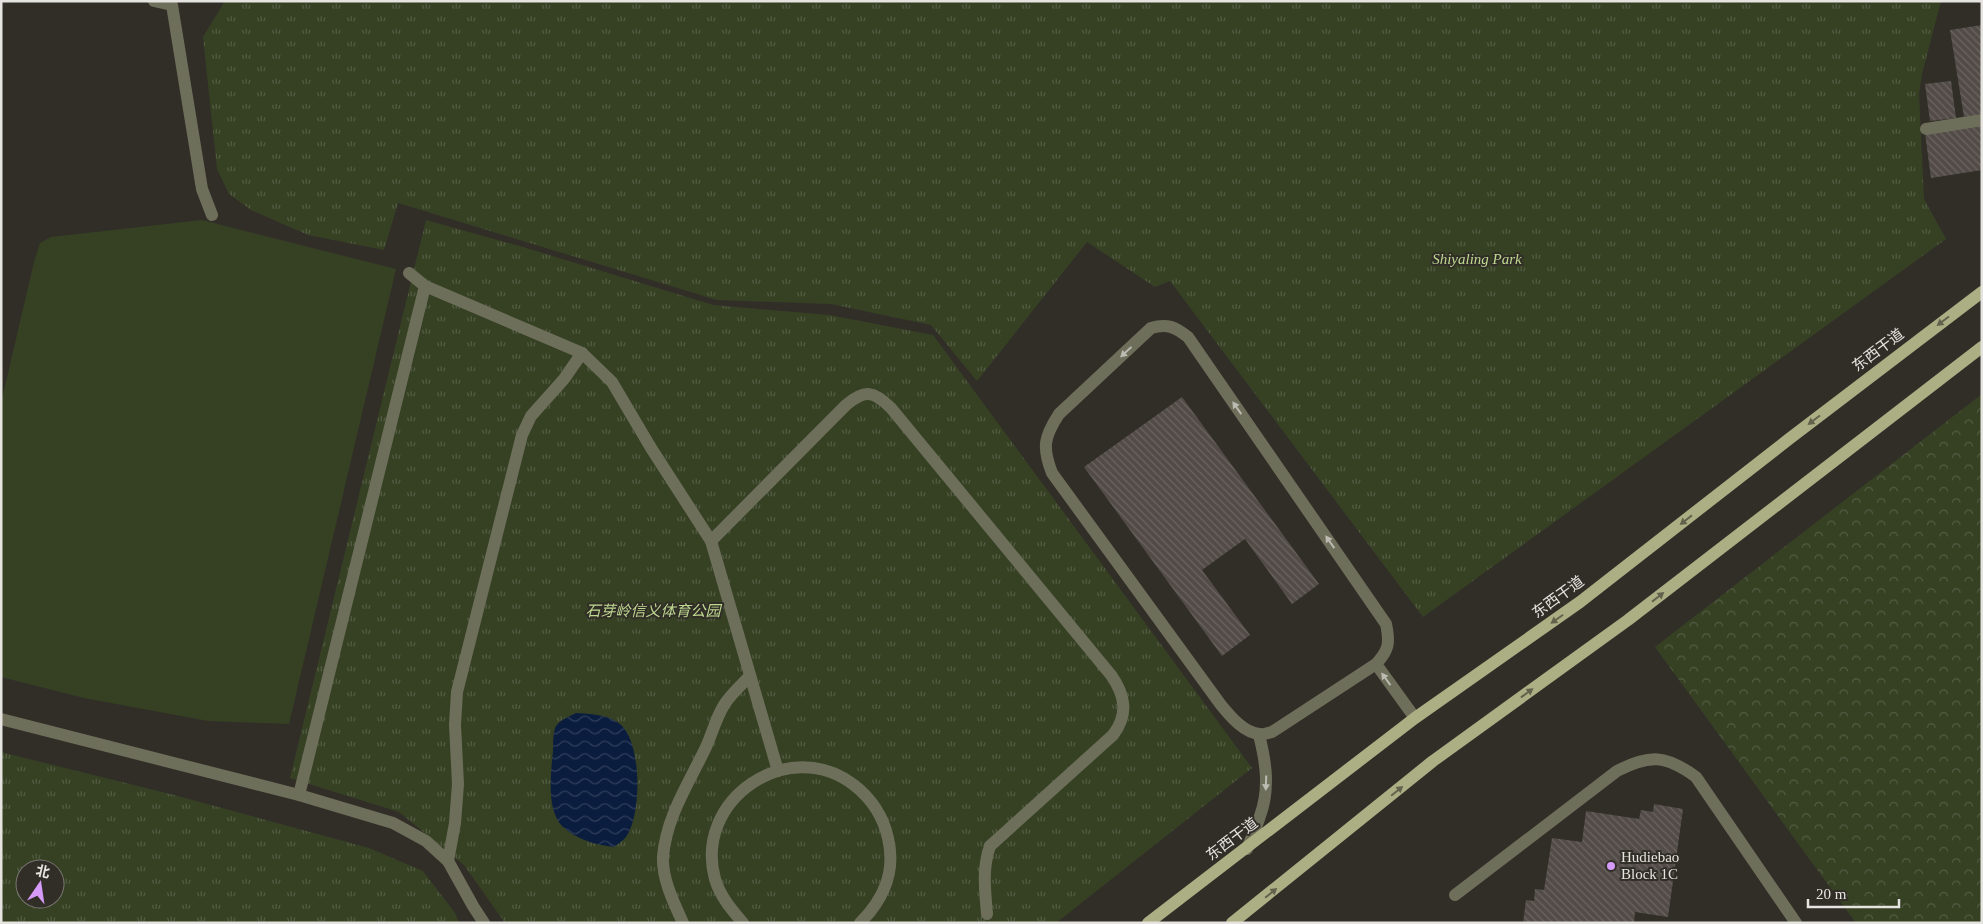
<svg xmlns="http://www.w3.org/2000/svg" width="1983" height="924" font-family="'Times New Roman','Noto Sans SC',serif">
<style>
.grass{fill:#364123}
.forest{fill:url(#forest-crowns)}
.park{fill:url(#park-tufts);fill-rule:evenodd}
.water{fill:url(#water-waves)}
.building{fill:url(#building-back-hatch)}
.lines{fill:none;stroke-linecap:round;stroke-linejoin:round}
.minor{stroke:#6e6f5b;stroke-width:12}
.major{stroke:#acaf84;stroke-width:12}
.oneway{fill:#62624d}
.oneway2{fill:#bcbbb1}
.poi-dot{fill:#d69bf9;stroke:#312e28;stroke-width:2}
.labels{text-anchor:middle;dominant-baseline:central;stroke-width:4;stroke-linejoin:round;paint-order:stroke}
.park-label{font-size:15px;font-style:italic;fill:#bed890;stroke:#312e28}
.street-label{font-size:15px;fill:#e6e4e0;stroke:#312e28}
.poi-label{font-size:15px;fill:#e6e4e0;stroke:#312e28;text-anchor:start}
</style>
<defs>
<pattern id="forest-crowns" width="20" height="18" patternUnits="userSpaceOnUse" patternTransform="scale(1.25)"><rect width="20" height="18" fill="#364123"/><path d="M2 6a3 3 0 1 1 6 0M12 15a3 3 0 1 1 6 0" fill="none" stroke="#535c43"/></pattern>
<pattern id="park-tufts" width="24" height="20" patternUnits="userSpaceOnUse" patternTransform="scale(1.25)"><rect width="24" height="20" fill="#364123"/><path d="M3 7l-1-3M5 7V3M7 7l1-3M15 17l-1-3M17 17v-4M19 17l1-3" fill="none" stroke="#535c43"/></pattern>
<pattern id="water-waves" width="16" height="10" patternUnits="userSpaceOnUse" patternTransform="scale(1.25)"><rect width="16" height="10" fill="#0b1d3f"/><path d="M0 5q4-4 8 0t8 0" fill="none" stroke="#2f3e5a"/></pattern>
<pattern id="building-back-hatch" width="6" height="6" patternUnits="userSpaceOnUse" patternTransform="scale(1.25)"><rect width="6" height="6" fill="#524b47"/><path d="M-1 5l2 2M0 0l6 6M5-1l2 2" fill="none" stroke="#6b6561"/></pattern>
</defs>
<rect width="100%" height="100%" fill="#312e28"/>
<path class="grass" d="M202,220L396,269L289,724L208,721L84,698L1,677V403L34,262L40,243L51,237Z"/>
<path class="forest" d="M1982,394V923H1856L1655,647Z"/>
<g class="park">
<path d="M225,1H1941L1922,74L1919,94L1924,199L1946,239L1423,617L1170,281L1155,287L1087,242L977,381L931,325L831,304L717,300L398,203L384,250L308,235L251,210L229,194L217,169L203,37Z"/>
<path d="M426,220L523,247L713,305L829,315L933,335L1252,768L1056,923H505L464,865L399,812L290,778Z"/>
<path d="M1,752L174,795L369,848L423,871L455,913L459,923H1ZM25,869H55V899H25Z"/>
</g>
<path class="water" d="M576,713C590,714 605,714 617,722C643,737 642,816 626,837C623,841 618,844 614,847C596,845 575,839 562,826C546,809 551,772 553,751C553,744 553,735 555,728C559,720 568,717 576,713Z"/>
<g class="building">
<path d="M1982,25V114L1964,117L1950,30Z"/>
<path d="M1951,81L1956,118L1930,121L1925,84Z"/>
<path d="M1982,125V170L1931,178L1925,133Z"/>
<path d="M1182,397L1319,584L1292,604L1245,539L1202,570L1250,635L1222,656L1084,467Z"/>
<path d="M1654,804L1683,809L1668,917L1635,912L1634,923H1523L1526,900L1534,901L1535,889L1544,890L1552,838L1582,842L1586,811L1639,819L1641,810L1653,812Z"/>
</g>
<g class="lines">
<g class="minor">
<path d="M154,1L172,5L202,189L212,215"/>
<path d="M1926,129L1982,120"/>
<path d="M409,273L425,286L582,353L612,382L651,448L711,541L778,771"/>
<path d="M711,541L846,405C865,389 874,391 891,408L1111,675C1125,695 1129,714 1113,735L990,846C982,869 985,890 987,914"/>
<path d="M1376,664L1272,732C1268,733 1263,735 1260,734C1244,733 1230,716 1221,705L1052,473C1042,447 1044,437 1059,414L1151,328C1167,323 1175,327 1188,337L1386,624C1390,643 1389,650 1376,664L1415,718"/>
<path d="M1,719L299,795L393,823L426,841L448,861L473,906L484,923"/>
<path d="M299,795L425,286"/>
<path d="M1247,849C1251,838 1257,827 1260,816C1270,789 1266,762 1259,735"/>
<path d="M448,861L455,823L458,784L455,725L457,692L522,435L531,416L564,379L582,353"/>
<path d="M1455,895L1617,771C1650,754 1666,755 1696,777L1796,923"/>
<path d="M683,923C674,903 662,879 663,857C666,817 689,783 706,747C712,734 716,718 724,705C731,694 740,686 749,677"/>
<path d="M743,923C731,909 720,896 715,879C693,799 789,735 854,785C872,799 883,816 888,838C896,872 884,899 860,923"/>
</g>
<g class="major">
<path d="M1148,923L1415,718L1580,602L1789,439L1982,292"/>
<path d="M1232,923L1433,761L1628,620L1982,347"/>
</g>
</g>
<defs><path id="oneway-solid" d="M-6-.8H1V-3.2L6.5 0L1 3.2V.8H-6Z" transform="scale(1.25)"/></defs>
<g class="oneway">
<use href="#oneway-solid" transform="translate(1943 321) rotate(143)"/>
<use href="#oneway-solid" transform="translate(1814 420) rotate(143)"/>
<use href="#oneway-solid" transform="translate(1686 520) rotate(142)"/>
<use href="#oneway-solid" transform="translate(1658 597) rotate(-38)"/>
<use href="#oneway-solid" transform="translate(1557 619) rotate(145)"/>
<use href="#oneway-solid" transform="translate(1527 693) rotate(-36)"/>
<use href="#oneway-solid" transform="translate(1397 791) rotate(-39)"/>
<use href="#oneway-solid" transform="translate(1271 893) rotate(-39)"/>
</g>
<g class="oneway2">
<use href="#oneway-solid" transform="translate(1126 352) rotate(137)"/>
<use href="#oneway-solid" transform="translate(1237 408) rotate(-125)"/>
<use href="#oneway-solid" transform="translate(1330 542) rotate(-125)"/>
<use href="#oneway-solid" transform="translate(1386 679) rotate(-126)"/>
<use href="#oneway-solid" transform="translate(1266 783) rotate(92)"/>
</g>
<circle class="poi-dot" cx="1611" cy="866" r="5"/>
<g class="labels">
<g class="park-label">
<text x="1477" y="259">Shiyaling Park</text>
<text x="653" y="611">石芽岭信义体育公园</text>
</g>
<g class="street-label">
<text transform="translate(1878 350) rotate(-37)">东西干道</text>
<text transform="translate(1558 597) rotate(-36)">东西干道</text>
<text transform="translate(1232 839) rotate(-37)">东西干道</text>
</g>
<g class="poi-label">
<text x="1621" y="857">Hudiebao<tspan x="1621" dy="17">Block 1C</tspan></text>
</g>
</g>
<rect width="1983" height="924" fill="none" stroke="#e6e4e0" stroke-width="5"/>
<g transform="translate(40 884) rotate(13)"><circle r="24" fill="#312e28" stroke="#797772"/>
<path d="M0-4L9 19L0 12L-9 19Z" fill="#d69bf9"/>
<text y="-8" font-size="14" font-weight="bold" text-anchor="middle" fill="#e6e4e0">北</text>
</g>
<path d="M1808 899v8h91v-8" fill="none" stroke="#e6e4e0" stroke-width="2.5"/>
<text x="1816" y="899" font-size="15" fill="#e6e4e0" stroke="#312e28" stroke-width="4" paint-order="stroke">20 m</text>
</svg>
